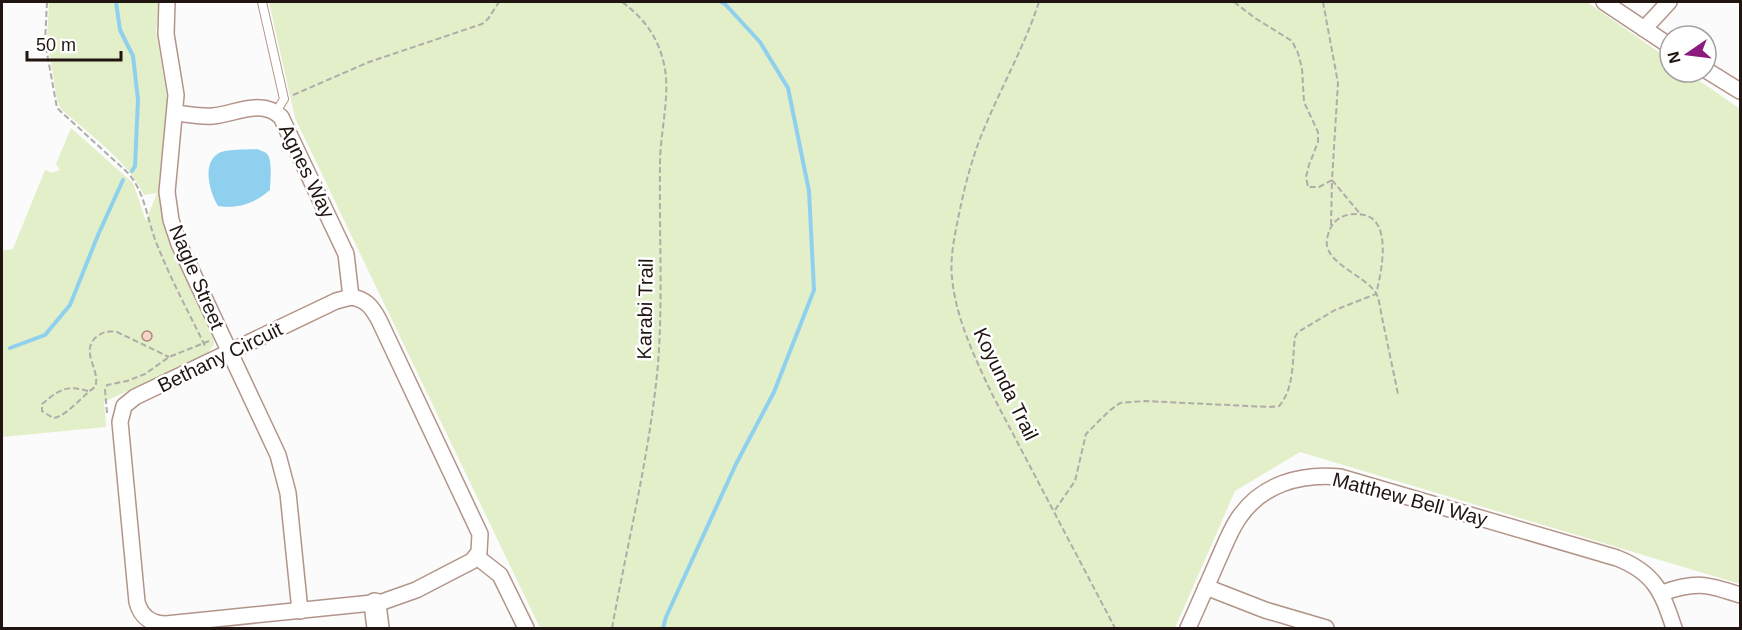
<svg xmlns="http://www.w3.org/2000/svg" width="1742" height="630" font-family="Arial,sans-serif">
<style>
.green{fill:#e2efc8}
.water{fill:#90d0ef}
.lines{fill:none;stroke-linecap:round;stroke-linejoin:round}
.stream{stroke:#90d0ef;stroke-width:4}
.building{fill:#fad4c6;stroke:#a8897f;stroke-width:1.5}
.lane-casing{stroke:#b39489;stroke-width:10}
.street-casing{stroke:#b39489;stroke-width:18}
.secondary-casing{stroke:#b39489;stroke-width:24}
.path{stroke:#afacaa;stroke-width:2;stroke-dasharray:6 3;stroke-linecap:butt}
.lane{stroke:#fff;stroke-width:8}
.street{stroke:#fff;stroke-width:15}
.secondary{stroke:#fff;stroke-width:21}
.labels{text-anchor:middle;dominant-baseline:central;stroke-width:5;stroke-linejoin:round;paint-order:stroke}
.street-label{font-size:20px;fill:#201511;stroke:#fff}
</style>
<rect width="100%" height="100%" fill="#fafbfa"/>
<g class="green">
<path d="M49,2H159L156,31L168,104L159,181L162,218L168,239L213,336L214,344L208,353L104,402L106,427L2,437V251L13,249L45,170L52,173L60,170L56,164L71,128L133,183L146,221L157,193L144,195C129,162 88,133 61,109L57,100L47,38Z"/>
<path d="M269,2H1587L1670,60V72H1687L1740,109V584L1300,452L1235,491L1175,628H540L295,118Z"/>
</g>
<path class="water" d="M257,149C259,150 266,152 267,154C273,160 270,182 270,190C253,204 239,209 218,206C210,193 201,163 219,153C226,149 248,150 257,149Z"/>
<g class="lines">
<g class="stream">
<path d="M116,2L120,30L133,56L138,100L135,166L132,171"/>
<path d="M10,348L45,335L70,305L98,235L123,180"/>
<path d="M663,628L666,617L736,464L774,392L814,290L809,191L788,88L760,42L725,4L721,2"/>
</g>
</g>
<circle class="building" cx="147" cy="336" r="5"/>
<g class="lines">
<defs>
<path id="lane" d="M262,2L284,99L276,112"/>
<g id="street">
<path d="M167,2L166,34L176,95L167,192L171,220L179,244L278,455L288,493L300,611"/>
<path d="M1604,2L1670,46"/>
<path d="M1644,29L1669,2"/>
<path d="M1706,70L1740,91"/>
<path d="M175,113C187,114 200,117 213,116C235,114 262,98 281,117L346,254L351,297"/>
<path d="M351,297C366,299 372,307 379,320L480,534L479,552L472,561L416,590L382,602L166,624C151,624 141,617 137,602L120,422L124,406L135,397L336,301Z"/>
<path d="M477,557L500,575L526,628"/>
<path d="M1206,587L1265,610L1326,628"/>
<path d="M1662,593C1696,581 1707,584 1740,595"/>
<path d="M1188,628C1198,606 1208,583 1218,560C1224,547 1230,531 1238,519C1261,484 1301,473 1340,477L1617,558C1655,573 1662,592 1674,628"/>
</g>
<path id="secondary" d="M375,604L378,628"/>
</defs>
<use href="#lane" class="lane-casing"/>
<use href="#street" class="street-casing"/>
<use href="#secondary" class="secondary-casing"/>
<g class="path">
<path d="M47,2L45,42L57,108L128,173C145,192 147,219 156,242C170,278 189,313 206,348"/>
<path d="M1039,2C1023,51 996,96 978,144C969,169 963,194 958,219C954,238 950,259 952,278C956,319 975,358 992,394L1115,628"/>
<path d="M1234,2L1255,18L1292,41L1298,53L1302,68L1304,102L1318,132V142L1309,165L1306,177L1308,187H1319L1332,180L1338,83L1323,2"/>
<path d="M293,95L369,62L482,24L488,19L499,2"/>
<path d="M1332,180L1361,215"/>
<path d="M1331,225L1332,180"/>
<path d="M88,391C66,385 60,389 42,404V411L53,418C66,417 82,396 95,387C102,370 77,350 99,335C105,331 111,331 117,332L169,357"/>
<path d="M107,413L105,390L107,385L127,381L145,374L169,357L209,341"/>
<path d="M1055,510L1075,481L1086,434L1109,411L1120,403L1145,401L1269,407L1279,406C1295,388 1292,359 1295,337L1298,332L1335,310L1376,294C1381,274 1393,221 1364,215C1355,213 1344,214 1337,220C1332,224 1330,228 1328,235C1318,263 1368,275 1377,295C1380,303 1381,314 1383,322C1388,346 1393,370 1398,394"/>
<path d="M612,628C628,540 650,453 658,364C663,298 659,230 660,164C660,132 671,94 664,64C658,37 644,18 622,2"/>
</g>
<use href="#lane" class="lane"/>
<use href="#street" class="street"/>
<use href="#secondary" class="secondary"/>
</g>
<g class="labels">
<g class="street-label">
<text transform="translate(307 171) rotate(64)">Agnes Way</text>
<text transform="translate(197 277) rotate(67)">Nagle Street</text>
<text transform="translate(645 309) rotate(-89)">Karabi Trail</text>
<text transform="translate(220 357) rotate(-26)">Bethany Circuit</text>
<text transform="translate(1006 384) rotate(64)">Koyunda Trail</text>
<text transform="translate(1410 499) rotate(15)">Matthew Bell Way</text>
</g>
</g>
<rect width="1742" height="630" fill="none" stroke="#201511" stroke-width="6"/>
<g transform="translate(1688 54) rotate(256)"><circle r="28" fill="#ffffff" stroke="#a6a1a0" stroke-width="1.5"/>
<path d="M0-4.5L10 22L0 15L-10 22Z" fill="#8d1b7d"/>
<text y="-9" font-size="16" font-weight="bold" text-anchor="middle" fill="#201511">N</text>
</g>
<path d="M27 51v9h94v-9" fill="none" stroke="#201511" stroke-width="3"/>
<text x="36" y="51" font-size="18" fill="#201511" stroke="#ffffff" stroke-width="4.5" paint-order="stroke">50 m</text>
</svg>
